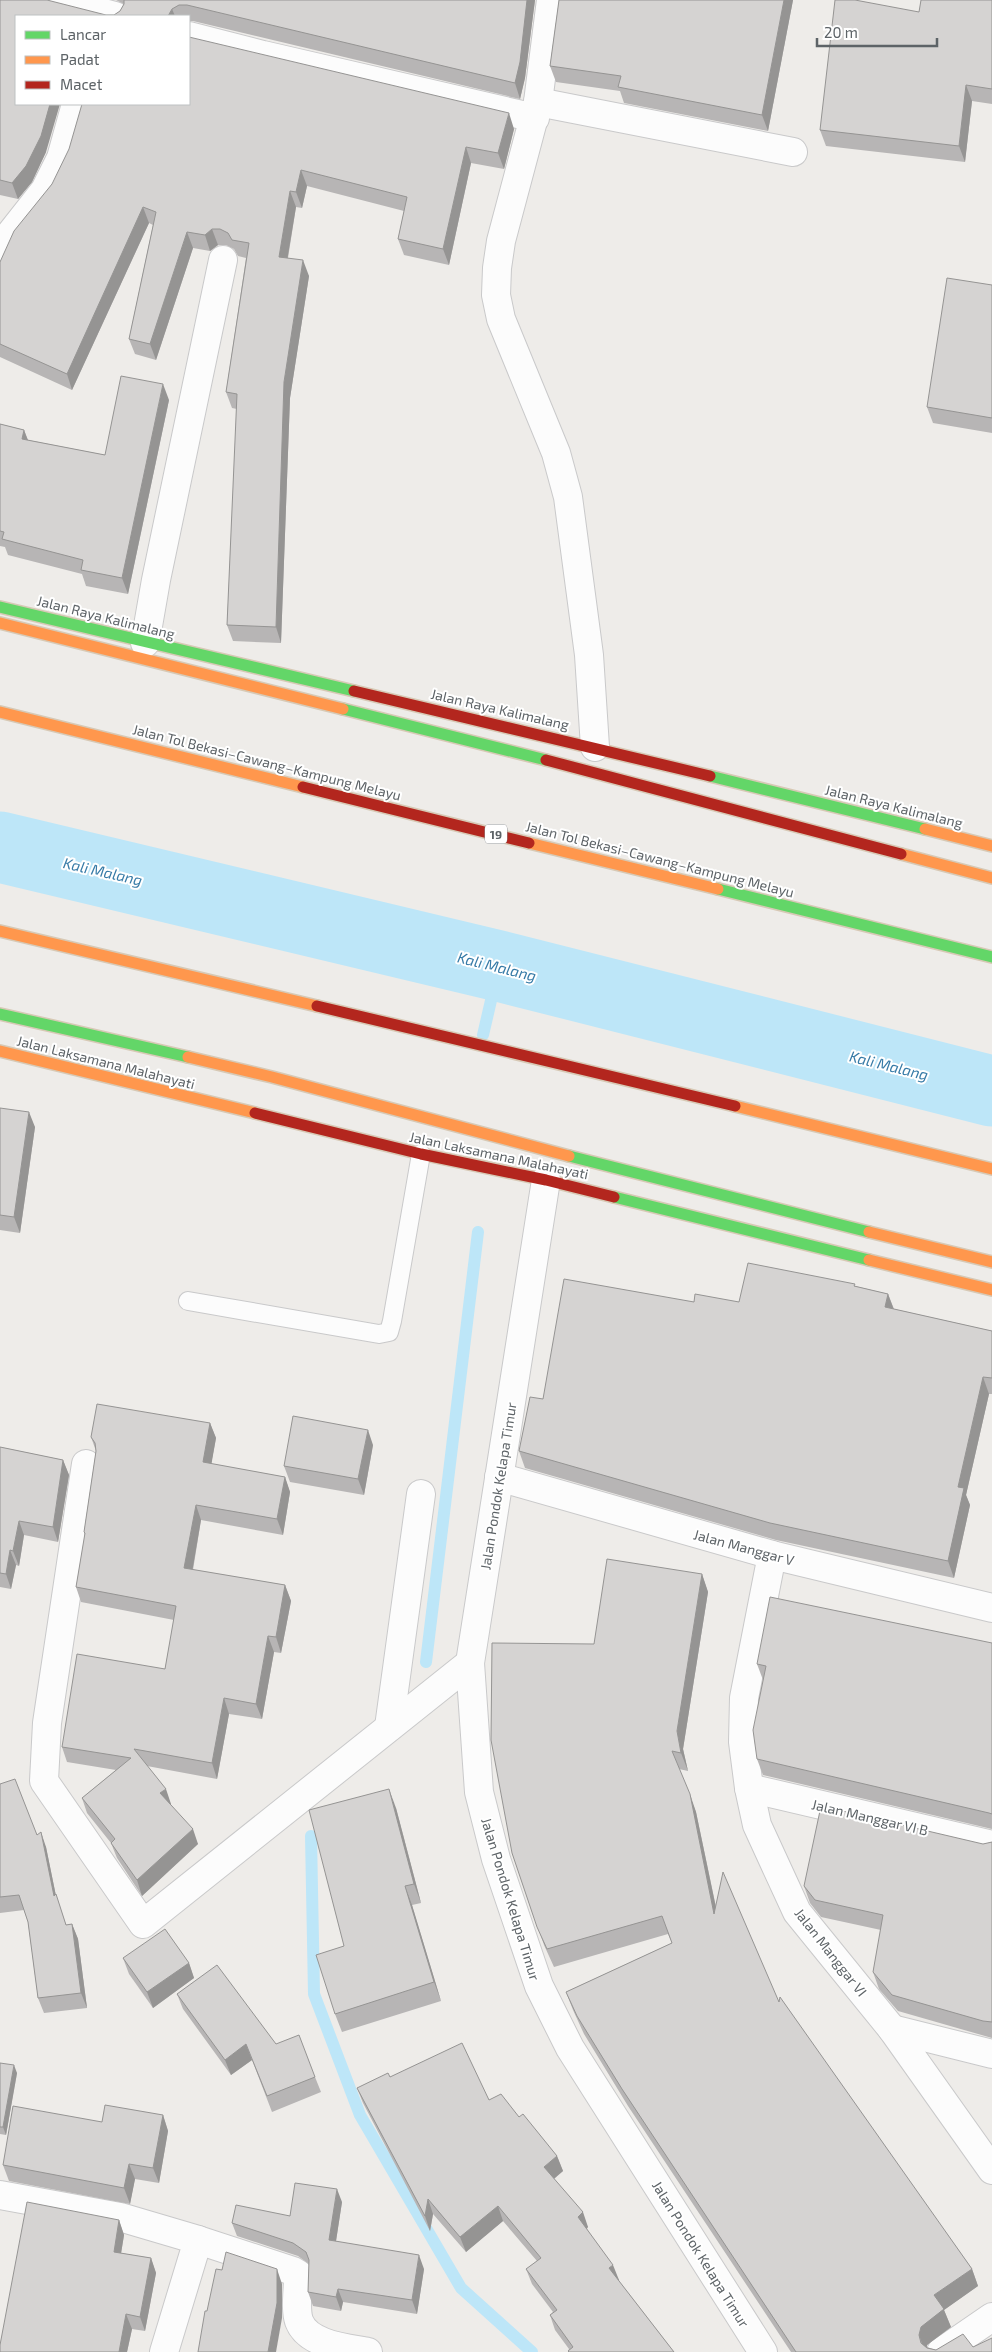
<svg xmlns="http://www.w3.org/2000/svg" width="992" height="2352" font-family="'Exo 2',sans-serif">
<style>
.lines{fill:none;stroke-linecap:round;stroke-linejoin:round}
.stream{stroke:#bde6f8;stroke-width:12}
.river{stroke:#bde6f8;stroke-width:71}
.lane-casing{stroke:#c9c9ca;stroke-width:20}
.street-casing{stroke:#c9c9ca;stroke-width:30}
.fast-casing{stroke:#d7c9b5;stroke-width:14}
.slow-casing{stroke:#d7c9b5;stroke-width:14}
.jam-casing{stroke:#d7c9b5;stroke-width:14}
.lane{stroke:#fcfcfc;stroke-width:18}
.street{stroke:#fcfcfc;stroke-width:28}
.fast{stroke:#63d668;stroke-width:11}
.slow{stroke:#ff974d;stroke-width:11}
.jam{stroke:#b3261e;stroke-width:11}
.wall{fill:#b7b5b5}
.shaded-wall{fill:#959493}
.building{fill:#d5d3d2;stroke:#959493}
.labels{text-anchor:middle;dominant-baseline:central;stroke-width:4;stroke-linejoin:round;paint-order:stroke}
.shield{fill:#fff;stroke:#8e9295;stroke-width:1}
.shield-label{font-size:12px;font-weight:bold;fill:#5d6367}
.street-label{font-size:14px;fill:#5d6367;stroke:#fff}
.water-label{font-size:15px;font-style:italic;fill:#377ba7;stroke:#fff}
</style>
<rect width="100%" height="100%" fill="#eeece9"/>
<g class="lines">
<g class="stream">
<path d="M483,1035L499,966"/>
<path d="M426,1662L478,1232"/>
<path d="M311,1836L314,1994L360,2115L461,2288L532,2352"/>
</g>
<path class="river" d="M0,847L499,966L992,1091"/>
<defs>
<path id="lane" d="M188,1301L379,1334L389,1332L392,1321L421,1154"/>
<g id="street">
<path d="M53,0L115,16"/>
<path d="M551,0L538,102L501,241L497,268L496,295L501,319L556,453L568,497L589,655L595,747"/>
<path d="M189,36L263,55L535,118"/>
<path d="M538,102L793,152"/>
<path d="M0,247L45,190L61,158L76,104"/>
<path d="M145,643L156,580L223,260"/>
<path d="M546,1180L470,1663L479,1792L496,1859L539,1986L570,2048L763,2352"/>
<path d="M86,1464L47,1723L44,1781L143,1924L470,1663"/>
<path d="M499,1477L772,1555L992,1608"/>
<path d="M772,1555L744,1698L743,1742L749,1788L757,1825L797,1912L892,2029L992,2170"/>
<path d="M389,1727L421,1494"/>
<path d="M749,1788L992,1845"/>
<path d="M892,2029L992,2054"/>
<path d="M0,2195L120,2217L198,2240L164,2352"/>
<path d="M198,2240L293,2271L298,2274V2278C298,2291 295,2309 299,2321C308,2345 347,2348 368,2352"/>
<path d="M941,2352L992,2317"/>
</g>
<g id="fast">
<path d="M0,607L354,691"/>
<path d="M343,709L546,760"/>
<path d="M710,776L925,829"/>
<path d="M718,889L992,957"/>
<path d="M0,1014L188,1057"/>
<path d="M569,1156L869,1232"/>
<path d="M614,1197L869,1260"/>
</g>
<g id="slow">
<path d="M0,623L343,709"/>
<path d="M0,712L303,787"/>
<path d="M925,829L992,846"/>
<path d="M529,843L718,889"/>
<path d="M901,854L992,878"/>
<path d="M0,931L317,1006"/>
<path d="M0,1051L255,1113"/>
<path d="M188,1057L272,1077L569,1156"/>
<path d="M735,1106L992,1169"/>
<path d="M869,1232L992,1262"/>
<path d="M869,1260L992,1290"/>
</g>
<g id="jam">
<path d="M354,691L710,776"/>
<path d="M546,760L901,854"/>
<path d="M303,787L529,843"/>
<path d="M317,1006L735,1106"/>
<path d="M255,1113L421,1154L546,1180L614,1197"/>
</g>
</defs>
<use href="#lane" class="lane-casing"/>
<use href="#street" class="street-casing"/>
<use href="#fast" class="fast-casing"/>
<use href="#slow" class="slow-casing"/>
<use href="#jam" class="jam-casing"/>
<use href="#lane" class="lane"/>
<use href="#street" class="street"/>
<use href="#fast" class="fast"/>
<use href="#slow" class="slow"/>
<use href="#jam" class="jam"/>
</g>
<g class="wall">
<path d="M0,0L106,15H114L120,11L124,4L116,0H535L525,78L520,99L193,21H189V16H16L46,152L32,182L18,199L0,195Z"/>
<path d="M559,0H793L768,131L624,103L620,91L556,82L550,66Z"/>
<path d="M992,0V104L972,101L965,162L826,146L820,130L919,12Z"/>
<path d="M514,129L504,169L471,163L449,265L404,255L398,239L404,211L307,186L302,208L296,207L288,258L309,276L290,398L281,643L233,641L227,625L237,409L232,408L226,392L246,258L238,256L234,249L226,245H218L210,251L193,248L156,360L135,354L129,339L153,225L149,223L72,390L0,357V262L52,184Z"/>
<path d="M992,285V433L933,423L927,407Z"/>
<path d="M169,400L128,594L86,586L82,574L8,555L5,547L0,546V424L24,430L28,440L105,455Z"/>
<path d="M0,1108L35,1127L20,1233L0,1230Z"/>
<path d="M855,1286L888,1294L894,1309L992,1331V1394H989L966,1495L970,1505L954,1578L776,1540L525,1468L519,1451L543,1399L739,1302Z"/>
<path d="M210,1423L216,1438L211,1464L285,1477L290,1492L283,1535L201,1520L193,1570L285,1585L291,1601L281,1653L274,1652L262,1719L229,1714L217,1779L147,1766L171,1804L170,1805L198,1844L142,1896L117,1858L111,1843L87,1813L82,1798L116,1770L67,1762L62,1747L165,1669L174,1620L81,1602L76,1587L85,1536L84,1532L96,1451L91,1437Z"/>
<path d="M373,1445L364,1495L290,1482L284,1466Z"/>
<path d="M0,1447L63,1460L69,1475L58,1542L24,1535L19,1566L16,1565L11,1589L0,1587Z"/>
<path d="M702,1574L708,1592L683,1749L688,1771L679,1769L696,1812L716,1907L779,2002L972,2269L978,2286L944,2310L951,2327L927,2345V2347L936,2350L973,2347L992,2352H791L628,2106L584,2034L573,2010L566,1992L672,1943L668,1934L554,1967L544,1945L512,1853L594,1644Z"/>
<path d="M992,1643V1829L763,1775L757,1759L763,1680L757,1664Z"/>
<path d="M0,1784L37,1835L46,1847L56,1896L66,1925L72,1924L78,1939L87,2008L44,2013L38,1998L28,1922L24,1910L0,1913Z"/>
<path d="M396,1808L421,1903L412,1905L441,2001L342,2032L335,2014L344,1946Z"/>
<path d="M992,1842V2038L898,2011L879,1989L873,1972L881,1930L821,1917L810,1903L804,1886L983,1844Z"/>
<path d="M123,1958L189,1963L194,1978L153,2008L129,1974Z"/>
<path d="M177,1994L276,2044L315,2077L321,2092L272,2112L252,2060L231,2075L183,2009Z"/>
<path d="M0,2063L17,2073L6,2135L0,2134Z"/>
<path d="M390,2077L489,2100L519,2117L557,2156L563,2171L554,2179L588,2227L587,2229L619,2280H618L674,2352H568V2351L569,2349L555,2330L550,2315L553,2312L532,2284L526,2269L537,2261L503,2221L466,2252L433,2214L430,2231L363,2103L357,2088Z"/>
<path d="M163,2115L168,2131L159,2183L135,2179L130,2204L9,2181L3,2165L102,2122Z"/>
<path d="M342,2202L336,2241L424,2269L417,2314L343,2302L341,2311L313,2306L308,2292L309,2264L298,2256L237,2236L232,2223L290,2216Z"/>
<path d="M119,2220L124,2235L121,2253L151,2258L156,2273L145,2331L132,2329L127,2352H0Z"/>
</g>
<g class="shaded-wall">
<path d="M527,0H535L525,78L520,99L515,83Z"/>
<path d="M784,0H793L768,131L762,115Z"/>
<path d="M172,9L175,16H168Z"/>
<path d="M966,85L972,101L965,162L959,146Z"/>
<path d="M50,104H60L46,152L32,182L18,199L12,183Z"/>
<path d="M509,113L514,129L504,169L498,153Z"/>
<path d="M466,147L471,163L449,265L443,249Z"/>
<path d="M301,170L307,186L302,208L296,192Z"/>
<path d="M290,191L296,207L285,273L279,257Z"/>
<path d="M143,207L149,223L72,390L67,374Z"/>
<path d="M212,229L218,245L210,251L205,235Z"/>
<path d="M187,232L193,248L156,360L150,344Z"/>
<path d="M303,260L309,276L290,398L281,643L276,627L284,382Z"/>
<path d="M163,384L169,400L128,594L122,578Z"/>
<path d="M24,430L30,446L22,439Z"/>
<path d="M29,1112L35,1127L20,1233L14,1217Z"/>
<path d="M888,1294L894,1310L885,1307Z"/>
<path d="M983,1377L989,1394L966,1495L970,1505L954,1578L948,1561L958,1487Z"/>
<path d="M210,1423L216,1438L209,1478L203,1462Z"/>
<path d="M368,1430L373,1445L364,1495L358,1479Z"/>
<path d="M63,1460L69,1475L58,1542L53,1527Z"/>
<path d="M285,1477L290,1492L283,1535L277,1519Z"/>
<path d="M196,1505L201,1520L190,1584L184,1568Z"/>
<path d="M19,1521L24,1535L19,1566L13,1551Z"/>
<path d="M10,1550L16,1565L11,1589L6,1574Z"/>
<path d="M702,1574L708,1592L683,1749L688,1771L681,1753L677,1731Z"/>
<path d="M285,1585L291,1601L281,1653L276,1637Z"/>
<path d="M268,1636L274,1652L262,1719L256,1704Z"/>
<path d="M224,1698L229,1714L217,1779L212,1763Z"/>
<path d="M166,1789L171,1804L165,1809L160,1793Z"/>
<path d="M389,1789L396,1808L421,1903L414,1884Z"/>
<path d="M690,1794L696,1812L721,1932L714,1914Z"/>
<path d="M193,1829L198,1844L142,1896L137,1880Z"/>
<path d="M41,1832L46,1847L56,1896L71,1940L54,1896Z"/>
<path d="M405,1886L412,1905L441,2001L434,1982Z"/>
<path d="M72,1924L78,1939L87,2008L81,1993Z"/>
<path d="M189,1963L194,1978L153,2008L147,1992Z"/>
<path d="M246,2044L252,2060L231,2075L225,2060Z"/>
<path d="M14,2065L17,2073L6,2135L3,2127Z"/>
<path d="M163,2115L168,2131L159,2183L153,2168Z"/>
<path d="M557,2156L563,2171L550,2182L544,2167Z"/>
<path d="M129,2164L135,2179L130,2204L124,2188Z"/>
<path d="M337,2189L342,2202L334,2254L329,2240Z"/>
<path d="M428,2199L433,2214L430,2231L425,2216Z"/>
<path d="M498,2206L503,2221L466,2252L460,2237Z"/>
<path d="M583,2212L588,2227L583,2232L578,2217Z"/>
<path d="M119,2220L124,2235L119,2266L114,2252Z"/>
<path d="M419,2255L424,2269L417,2314L412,2300Z"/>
<path d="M151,2258L156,2273L145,2331L140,2317Z"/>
<path d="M613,2265L619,2280L614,2283L609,2268Z"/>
<path d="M277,2269L282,2284V2318L276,2352H268Z"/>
<path d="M972,2269L978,2286L944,2310L951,2327L927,2345L926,2352H925L919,2335L921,2327L934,2295Z"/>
<path d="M338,2289L343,2302L341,2311L336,2297Z"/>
<path d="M126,2314L132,2329L127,2352H119Z"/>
</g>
<g class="building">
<path d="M0,0H47L106,15H114L120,11L124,4V0H527L520,62L515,83L187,5H179L172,9L168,16H16V104H50L41,136L26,166L12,183L0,180Z"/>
<path d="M559,0H784L762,115L618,87L621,76L550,66Z"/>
<path d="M835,0H855L919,12L921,0H992V89L966,85L959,146L820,130Z"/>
<path d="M189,37L509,113L498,153L466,147L443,249L398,239L407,197L301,170L296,192L290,191L279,257L303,260L284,382L276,627L227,625L237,394L226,392L249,243L232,240L228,233L220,229H212L205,235L187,232L150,344L129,339L156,212L143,207L67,374L0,344V262L14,231L52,184L69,149L82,104H189Z"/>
<path d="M947,278L992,285V418L927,407Z"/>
<path d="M121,376L163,384L122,578L81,570L83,560L2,539L4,532L0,531V424L24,430L22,439L105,455Z"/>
<path d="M0,1108L29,1112L14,1217L0,1215Z"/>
<path d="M748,1263L855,1284L854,1286L888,1294L885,1307L992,1331V1378L983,1377L958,1487L964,1488L948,1561L770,1523L519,1451L530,1397L543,1399L564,1279L694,1302L695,1294L739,1302Z"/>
<path d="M97,1404L210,1423L203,1462L285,1477L277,1519L196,1505L184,1568L285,1585L276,1637L268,1636L256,1704L224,1698L212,1763L134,1749L166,1789L160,1793L193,1829L137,1880L111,1843L115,1839L82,1798L131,1758L62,1747L77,1654L165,1669L176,1606L76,1587L85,1533L84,1532L96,1451L95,1443L91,1437Z"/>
<path d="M293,1416L368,1430L358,1479L284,1466Z"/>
<path d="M0,1447L63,1460L53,1527L19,1521L13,1551L10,1550L6,1574L0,1573Z"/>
<path d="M607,1559L702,1574L677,1731L681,1753L672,1751L690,1794L714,1914L723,1872L779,2002L780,1997L972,2269L934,2295L944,2309L921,2327L919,2335L921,2343L927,2348L936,2350L963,2334L973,2347L992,2338V2352H796L622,2089L577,2016L566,1992L672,1943L662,1916L547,1949L537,1927L512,1853L491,1740L492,1643L594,1644Z"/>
<path d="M770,1597L992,1643V1814L989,1813L757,1759L753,1730L766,1666L757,1664Z"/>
<path d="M15,1779L37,1835L41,1832L54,1896L56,1894L66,1925L72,1924L81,1993L38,1998L28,1922L19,1895L0,1897V1784Z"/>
<path d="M389,1789L414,1884L405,1886L434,1982L335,2014L316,1955L344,1946L309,1810Z"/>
<path d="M821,1806L983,1844L992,1842V2022L983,2021L892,1995L873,1972L883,1915L815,1900L804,1886Z"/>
<path d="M165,1929L189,1963L147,1992L123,1958Z"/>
<path d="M217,1965L276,2044L299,2035L315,2077L267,2096L246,2044L225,2060L177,1994Z"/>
<path d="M462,2043L489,2100L501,2094L519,2117L523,2114L557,2156L544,2167L583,2212L578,2217L613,2265L609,2268L674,2352H569L568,2351L573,2347L550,2315L557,2310L526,2269L541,2258L498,2206L460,2237L428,2199L425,2216L357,2088L388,2073L390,2077Z"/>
<path d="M0,2063L14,2065L3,2127H0Z"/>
<path d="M105,2105L163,2115L153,2168L129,2164L124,2188L3,2165L13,2106L102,2122Z"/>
<path d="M295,2183L337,2189L329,2240L419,2255L412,2300L338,2289L336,2297L308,2292L309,2260L306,2252L293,2243L232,2223L236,2205L290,2216Z"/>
<path d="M27,2202L119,2220L114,2252L151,2258L140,2317L126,2314L119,2352H0V2345Z"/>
<path d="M226,2252L277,2269V2303L268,2352H198L205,2311H207L216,2269L222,2270Z"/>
</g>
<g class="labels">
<rect class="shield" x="485" y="824.5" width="22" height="19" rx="4"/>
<g class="shield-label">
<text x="496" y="834">19</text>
</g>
<g class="street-label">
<text transform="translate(106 617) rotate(14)">Jalan Raya Kalimalang</text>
<text transform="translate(500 709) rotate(13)">Jalan Raya Kalimalang</text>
<text transform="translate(267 762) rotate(14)">Jalan Tol Bekasi–Cawang–Kampung Melayu</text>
<text transform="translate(894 806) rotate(14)">Jalan Raya Kalimalang</text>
<text transform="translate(660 859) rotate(14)">Jalan Tol Bekasi–Cawang–Kampung Melayu</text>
<text transform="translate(106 1062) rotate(14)">Jalan Laksamana Malahayati</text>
<text transform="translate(499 1155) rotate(12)">Jalan Laksamana Malahayati</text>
<text transform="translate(498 1486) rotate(-81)">Jalan Pondok Kelapa Timur</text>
<text transform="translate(744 1547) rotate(15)">Jalan Manggar V</text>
<text transform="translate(870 1817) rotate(13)">Jalan Manggar VI B</text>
<text transform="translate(511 1899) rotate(73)">Jalan Pondok Kelapa Timur</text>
<text transform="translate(831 1952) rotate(52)">Jalan Manggar VI</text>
<text transform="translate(701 2254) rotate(58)">Jalan Pondok Kelapa Timur</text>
</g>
<g class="water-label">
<text transform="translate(103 871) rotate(13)">Kali Malang</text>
<text transform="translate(497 966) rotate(14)">Kali Malang</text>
<text transform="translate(889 1065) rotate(14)">Kali Malang</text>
</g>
</g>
<rect x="15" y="15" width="175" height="90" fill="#ffffff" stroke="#bec1c2"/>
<rect x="25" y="31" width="25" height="8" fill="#63d668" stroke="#bec1c2"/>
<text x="60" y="40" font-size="15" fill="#5d6367">Lancar</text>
<rect x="25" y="56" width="25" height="8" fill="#ff974d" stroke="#bec1c2"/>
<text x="60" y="65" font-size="15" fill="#5d6367">Padat</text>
<rect x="25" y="81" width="25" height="8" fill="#b3261e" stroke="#bec1c2"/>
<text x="60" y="90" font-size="15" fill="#5d6367">Macet</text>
<path d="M817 38v8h120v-8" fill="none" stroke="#5d6367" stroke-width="2.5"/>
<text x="824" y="38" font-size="15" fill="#5d6367" stroke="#ffffff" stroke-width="4" paint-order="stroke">20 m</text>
</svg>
